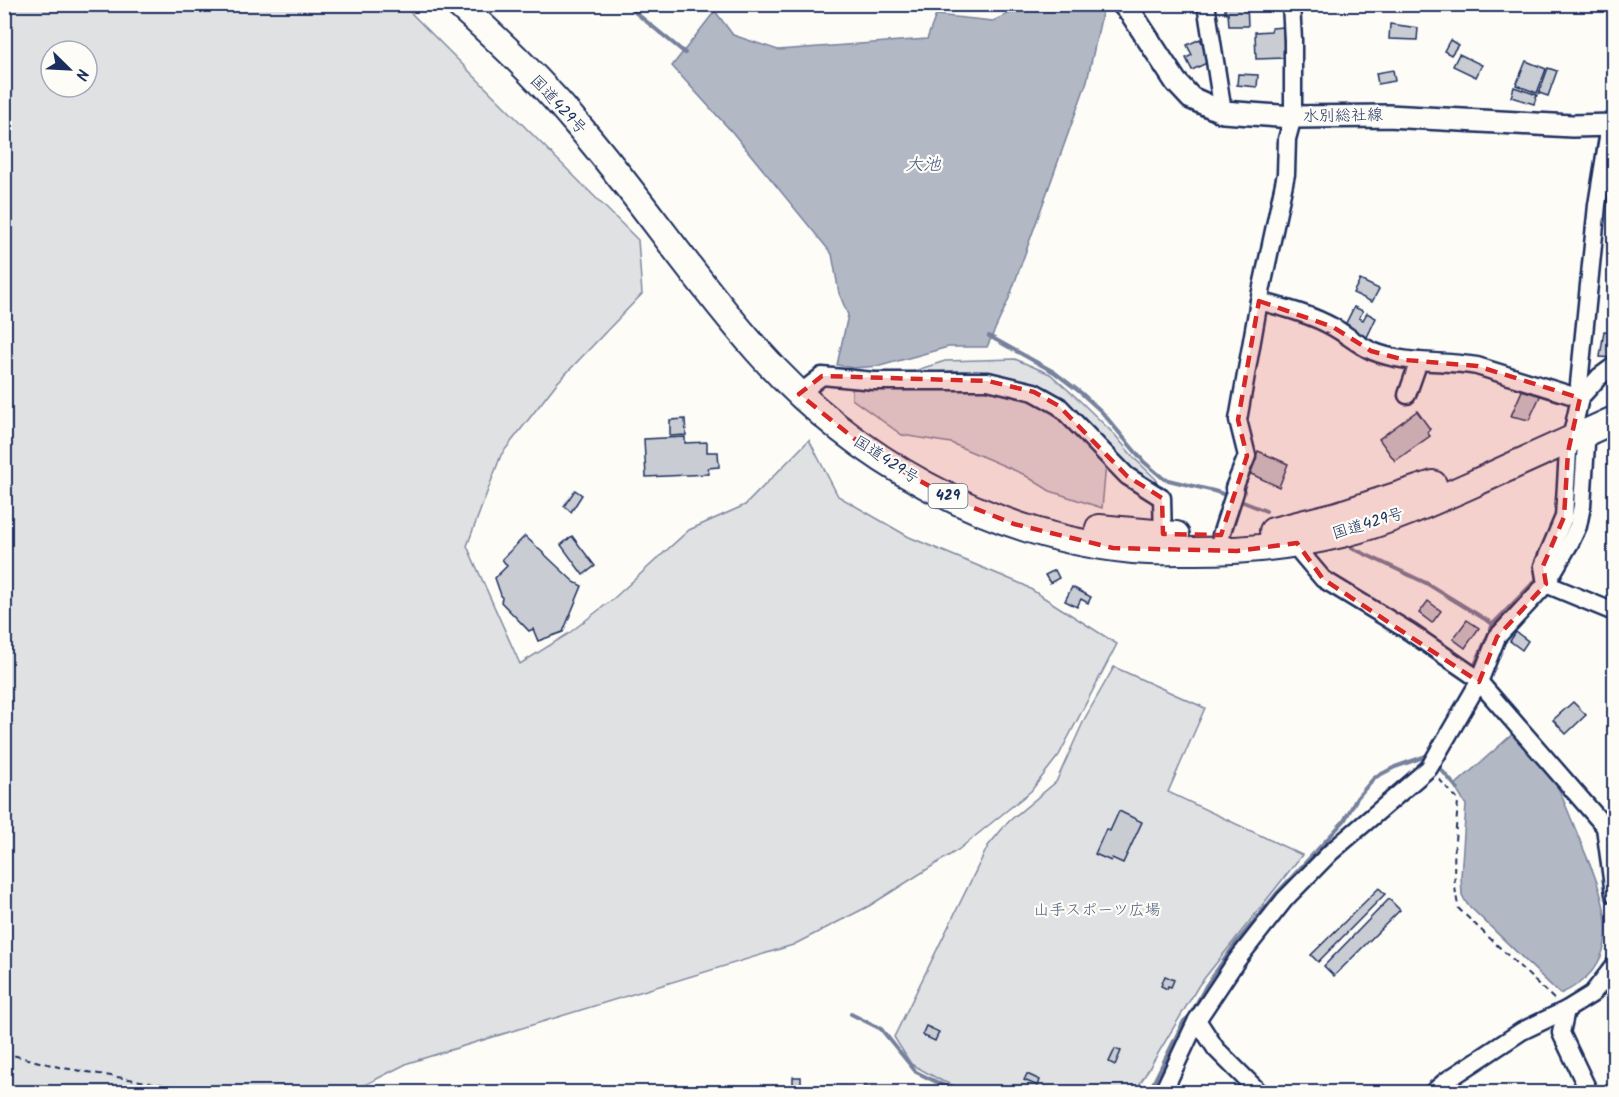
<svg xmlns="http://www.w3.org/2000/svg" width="1619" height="1097" font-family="Kalam,'Klee One',sans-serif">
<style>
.green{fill:#e0e1e3;stroke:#7e88a0;stroke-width:1.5;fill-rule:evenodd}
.water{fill:#b3b8c5;stroke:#76819c;stroke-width:1.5}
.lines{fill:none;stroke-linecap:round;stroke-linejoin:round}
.stream{stroke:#76819c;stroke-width:4}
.building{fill:#c9ccd3;stroke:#1b2f5e;stroke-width:1.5}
.minor-casing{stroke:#1b2f5e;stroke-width:21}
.major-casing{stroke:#1b2f5e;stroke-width:26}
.highway-casing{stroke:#1b2f5e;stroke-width:30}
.path{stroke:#1b2f5e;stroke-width:2;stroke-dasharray:6 4.5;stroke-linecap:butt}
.minor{stroke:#fdfcf7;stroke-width:16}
.major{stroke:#fdfcf7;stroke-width:21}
.highway{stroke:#fdfcf7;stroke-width:26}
.marked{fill:#d62828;fill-opacity:0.2;stroke:#d62828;stroke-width:4.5;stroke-dasharray:12 8;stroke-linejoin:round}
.labels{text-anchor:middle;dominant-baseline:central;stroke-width:4.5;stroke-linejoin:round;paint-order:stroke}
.shield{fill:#fdfcf7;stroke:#5f6c8c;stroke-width:1.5}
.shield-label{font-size:15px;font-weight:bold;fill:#1b2f5e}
.street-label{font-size:16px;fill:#1b2f5e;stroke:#fdfcf7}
.park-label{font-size:16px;fill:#4c5c7f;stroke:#fdfcf7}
.water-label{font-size:18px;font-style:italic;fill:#49587d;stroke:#fdfcf7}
</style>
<rect width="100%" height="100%" fill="#fdfcf7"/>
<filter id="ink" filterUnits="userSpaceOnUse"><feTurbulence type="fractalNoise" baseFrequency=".0167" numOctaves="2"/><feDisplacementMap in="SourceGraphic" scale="12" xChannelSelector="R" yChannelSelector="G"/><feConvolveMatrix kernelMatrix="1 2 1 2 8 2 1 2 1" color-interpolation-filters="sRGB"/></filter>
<g filter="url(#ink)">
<g class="green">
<path d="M5,4L403,5L638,240L642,294L556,384L501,455L467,546L520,664L568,634L613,599L689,530L745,505L809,440L838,496L909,537L1024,585L1117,644L1059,755L1031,791L958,850L869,906L793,945L408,1063L351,1092H5ZM51,51H87V87H51Z"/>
<path d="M1015,359L1050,374L1076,397L1115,435L1134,458L1156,479L1157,485C1125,477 1090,419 1061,399C1033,380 998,371 965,371C947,371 931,373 914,371L945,361Z"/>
<path d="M852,389H999L1029,396L1056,411L1106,464L1102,508L1050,491L1023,474L951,443L902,435L852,399Z"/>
<path d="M1114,667L1205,708L1168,792L1302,855L1199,985L1135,1092H970L942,1081L911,1064L894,1037L988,846L1008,822L1056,782L1085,718Z"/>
</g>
<g class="water">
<path d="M1037,5H1104L1087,81L1008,301L987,347H948L880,366L853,368L837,365L848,315L839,293L832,254L733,133L672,66L715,11L733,35L778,50L927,39L936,15L993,21L1010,13L1036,8Z"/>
<path d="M1516,731L1558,777L1557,785C1568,810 1578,836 1589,862C1613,918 1619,968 1560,994L1467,904L1462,895L1461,877L1466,805L1454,786Z"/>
</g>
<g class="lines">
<g class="stream">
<path d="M625,4L685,53"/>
<path d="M989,336L1054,372L1080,392L1101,411L1144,462L1164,479L1214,491L1229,496"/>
<path d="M1238,500L1266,511"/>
<path d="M1352,548L1426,583L1493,624L1539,577"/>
<path d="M1473,669L1493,624"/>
<path d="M1438,766L1458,789"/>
<path d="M851,1014L881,1029L916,1072L957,1092"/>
<path d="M1149,1092L1184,1021L1190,1016L1206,986L1236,943L1278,892L1344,821L1357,798L1374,778L1395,767L1429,755"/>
</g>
</g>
<g class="building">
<path d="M1225,4H1247L1248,26H1229L1228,13H1225Z"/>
<path d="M1390,24L1418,28L1417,40L1389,39Z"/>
<path d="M1283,27L1284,58L1256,59L1255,32L1271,31L1272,28Z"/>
<path d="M1200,39L1211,61L1192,70L1186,58L1192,55L1187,45Z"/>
<path d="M1450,40L1458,45L1451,55L1444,51Z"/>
<path d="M1459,54L1482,65L1476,77L1453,66Z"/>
<path d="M1526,61L1546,69L1537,93L1516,85Z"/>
<path d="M1548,68L1557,71L1548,96L1539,93Z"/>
<path d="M1393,70L1395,81L1378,84L1376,73Z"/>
<path d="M1238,74L1258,75L1257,87L1237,85Z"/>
<path d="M1514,87L1537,95L1534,104L1511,97Z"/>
<path d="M1360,280L1379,289L1372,302L1353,293Z"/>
<path d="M1354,307L1363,311L1359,318L1363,320L1367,313L1376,318L1367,337L1364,336L1362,339L1343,329Z"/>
<path d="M1604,331L1614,332V358L1600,357Z"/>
<path d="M1524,386L1542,392L1529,420L1511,416Z"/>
<path d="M1417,411L1430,429L1427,432L1430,436L1395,461L1379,439Z"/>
<path d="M685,419L686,435L670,436V420Z"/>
<path d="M685,437V443L707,442V452H718L719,467L708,468L709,474L646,477L644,439Z"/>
<path d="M1258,451L1288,464L1279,487L1249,473Z"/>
<path d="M575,490L582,495L571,512L564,506Z"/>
<path d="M525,536L574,582L582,586L563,632L538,641L533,629L529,631L501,602L502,598L495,578L507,566L502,559Z"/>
<path d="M572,536L595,566L583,575L561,545Z"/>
<path d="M1055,570L1059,578L1050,583L1045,575Z"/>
<path d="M1072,587L1091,597L1088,603L1081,599L1077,607L1065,601Z"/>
<path d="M1428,601L1441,611L1432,623L1419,613Z"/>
<path d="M1467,620L1479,628L1465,648L1453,639Z"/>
<path d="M1516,632L1528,641L1522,650L1510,641Z"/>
<path d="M1573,702L1586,715L1566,734L1553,720Z"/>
<path d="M1119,811L1142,822L1123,863L1112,858L1111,861L1095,854L1106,829L1110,831Z"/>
<path d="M1379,888L1385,894L1318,962L1311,955Z"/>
<path d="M1389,899L1400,910L1334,976L1324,966Z"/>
<path d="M1165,976L1174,980L1171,987L1168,986L1167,989L1161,986Z"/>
<path d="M926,1026L939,1032L935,1041L922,1035Z"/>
<path d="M1115,1049L1121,1051L1115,1065L1109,1062Z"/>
<path d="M1027,1074L1040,1080L1038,1086L1024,1080Z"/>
<rect x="793" y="1077" width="8" height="12"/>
<path d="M864,1085L869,1087L866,1092H840L843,1087L854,1091L855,1089L862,1091Z"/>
</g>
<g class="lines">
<defs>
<g id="minor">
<path d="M1206,4L1223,112"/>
<path d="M1610,125L1597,205L1579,384L1580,398L1568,452L1564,517L1543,566L1546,584L1614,612"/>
<path d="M1259,301C1284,308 1310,314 1333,327C1346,334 1358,345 1372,351C1406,365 1442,360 1477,366L1580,398L1599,377L1614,366"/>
<path d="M799,394L822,376L874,381H988L1034,392L1059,406L1127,476L1162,498L1163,541"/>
<path d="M1407,395L1419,361"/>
<path d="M1295,535L1301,553L1323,579L1410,632L1474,676L1614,837"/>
<path d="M1221,551V535L1235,492L1234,488L1247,456L1238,420L1259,301L1286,174L1287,139L1293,117V40L1291,4"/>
<path d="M1605,827L1614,894"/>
<path d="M1566,1010L1561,1033L1589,1092"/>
<path d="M1197,1020L1216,1049L1259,1092"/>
<path d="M1163,1092L1197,1020L1237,960L1285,899L1331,852L1429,768L1479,682L1497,637L1546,584L1570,543L1578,526L1582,506L1586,444L1589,431"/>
<path d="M1433,1092L1446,1081L1522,1031L1566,1010L1592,994L1614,966"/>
</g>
<path id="major" d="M1123,4L1131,13L1176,82L1191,98L1223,112L1293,117L1388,116L1572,126L1614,125"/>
<g id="highway">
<path d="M458,4C500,41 541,81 577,124C640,197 693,278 757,350C852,458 987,536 1133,550C1154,552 1175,551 1196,551C1246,551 1294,546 1342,534C1392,521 1439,499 1486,478C1529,458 1572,439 1614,420"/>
<path d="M1099,528L1176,535"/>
<path d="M1273,531L1337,515L1433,484"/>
</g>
</defs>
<use href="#minor" class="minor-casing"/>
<use href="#major" class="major-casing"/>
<use href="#highway" class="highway-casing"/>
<g class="path">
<path d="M1439,779L1458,800C1456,835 1450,875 1459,909L1555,1000"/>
<path d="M4,1053L63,1068L195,1090L199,1092"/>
</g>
<use href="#minor" class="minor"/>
<use href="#major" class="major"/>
<use href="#highway" class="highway"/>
</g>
</g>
<path class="marked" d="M1259,301L1333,327L1371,351L1405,360L1477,366L1580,398L1568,452L1564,517L1543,566L1546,584L1497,637L1479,682L1323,579L1297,543L1237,551L1113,548L1014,524L954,500L876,456L799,394L822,376L988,381L1034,392L1059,406L1127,476L1162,498L1163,534L1221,535L1247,456L1238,420Z"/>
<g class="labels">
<rect class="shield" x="928.5" y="484" width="39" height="24" rx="4.5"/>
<g class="shield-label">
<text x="948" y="496">429</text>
</g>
<g class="street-label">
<text transform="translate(558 105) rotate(47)">国道429号</text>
<text transform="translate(1343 116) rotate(-1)">水別総社線</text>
<text transform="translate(886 460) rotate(33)">国道429号</text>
<text transform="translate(1368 524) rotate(-17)">国道429号</text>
</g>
<g class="park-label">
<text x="1097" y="910">山手スポーツ広場</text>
</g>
<g class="water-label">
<text x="923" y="165">大池</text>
</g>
</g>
<rect width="1619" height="1097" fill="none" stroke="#fdfcf7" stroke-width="24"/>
<rect x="12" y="12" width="1595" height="1073" fill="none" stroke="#1b2f5e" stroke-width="2" filter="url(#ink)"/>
<g transform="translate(69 69) rotate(114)"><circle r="28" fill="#fdfcf7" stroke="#a3aaba" stroke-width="1.5"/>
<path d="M0-4.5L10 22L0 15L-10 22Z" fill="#1b2f5e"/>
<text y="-9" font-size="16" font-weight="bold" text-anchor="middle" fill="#1b2f5e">N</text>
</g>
</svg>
